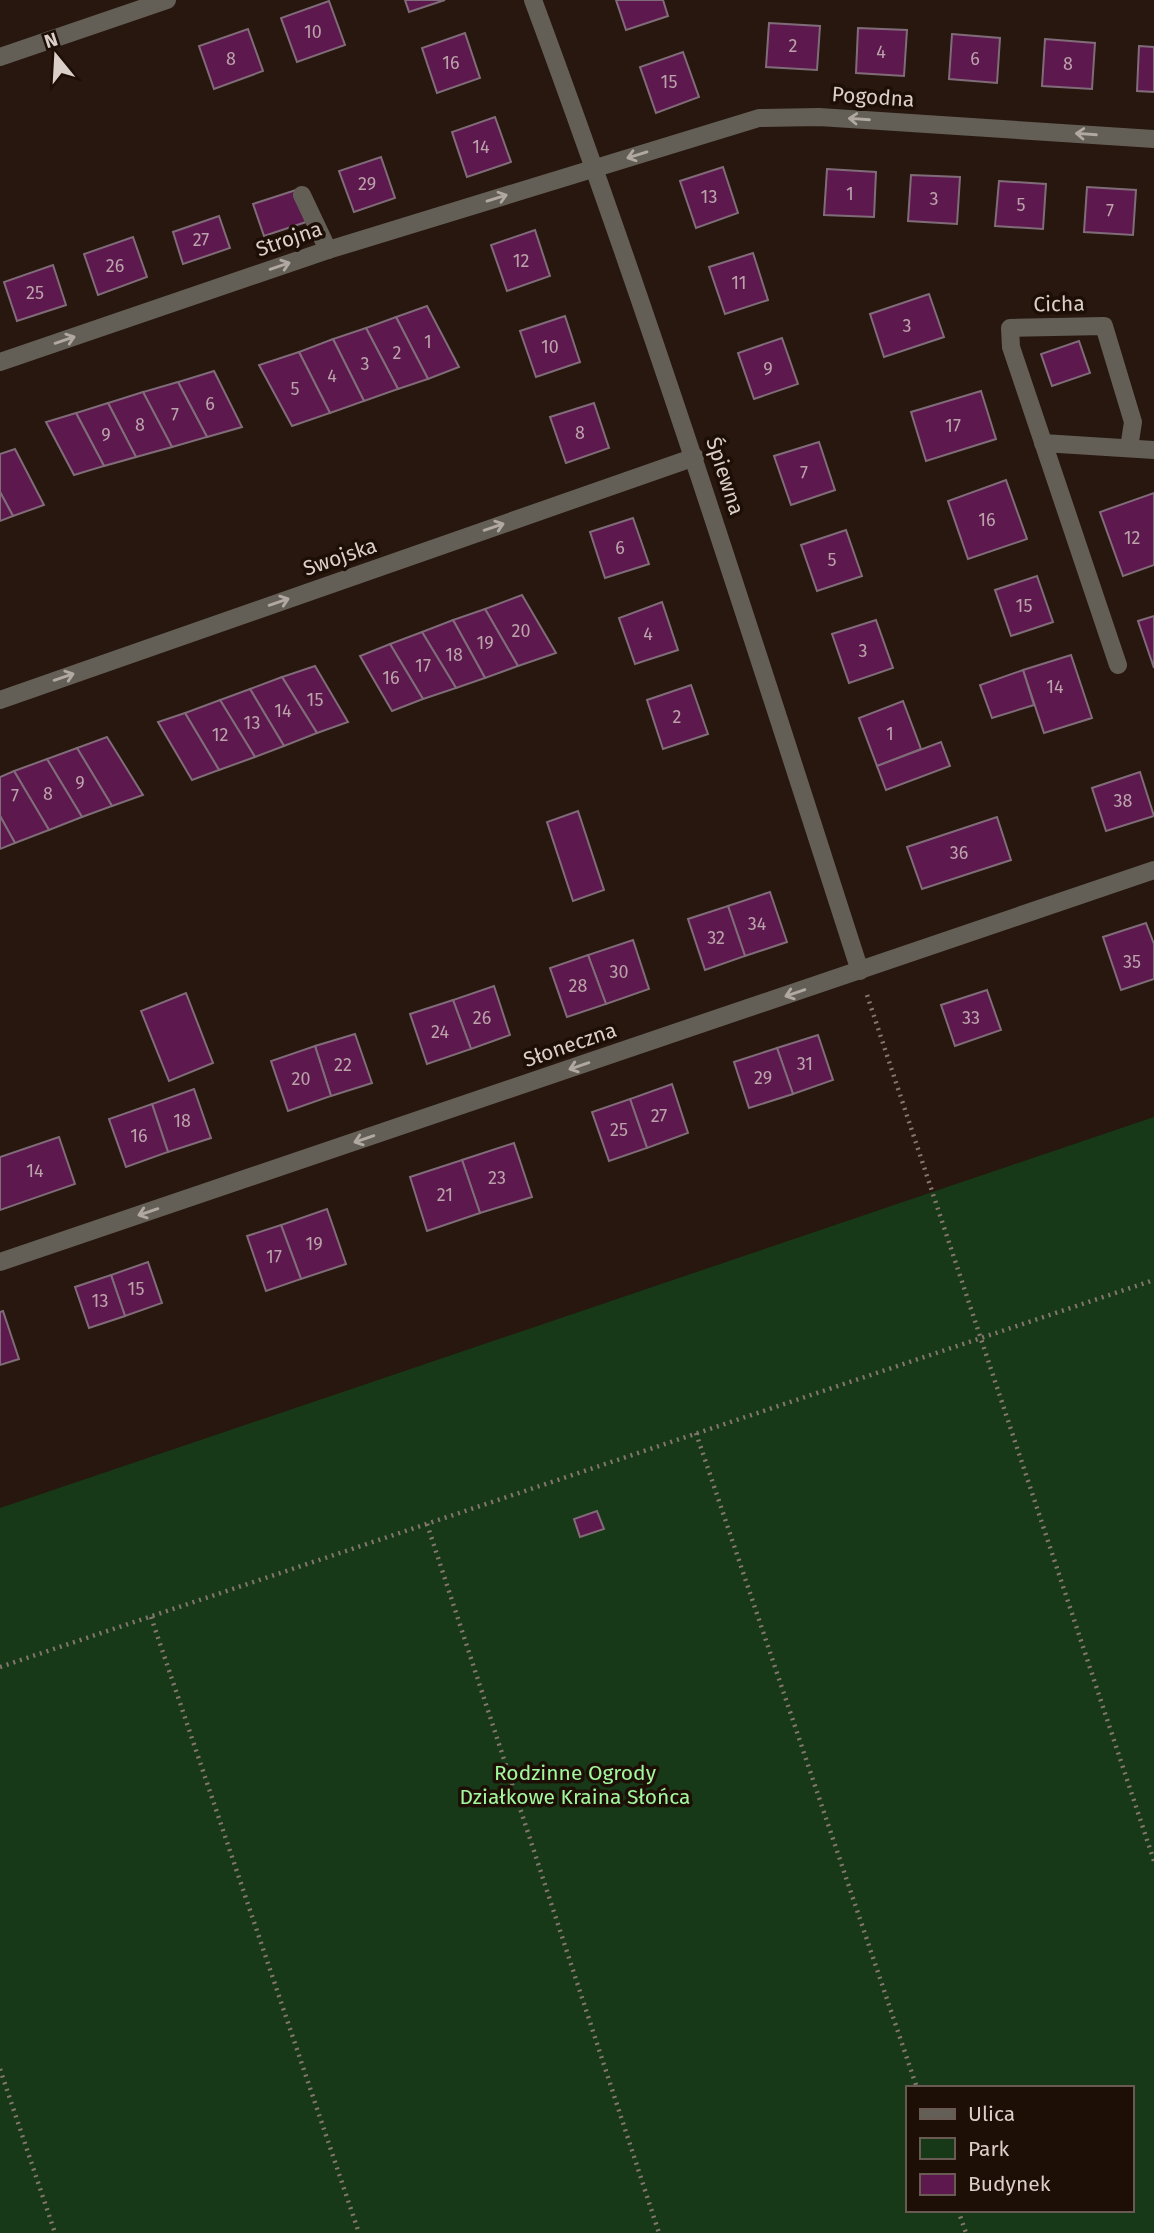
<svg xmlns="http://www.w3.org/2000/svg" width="1154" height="2233" font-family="'Fira Sans',sans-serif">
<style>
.green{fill:#173917;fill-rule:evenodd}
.building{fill:#5d194d;stroke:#806c79;stroke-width:2}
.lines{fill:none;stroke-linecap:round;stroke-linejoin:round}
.path{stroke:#83766e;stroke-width:4.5;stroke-dasharray:2 5;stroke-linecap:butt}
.minor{stroke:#635f57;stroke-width:18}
.oneway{stroke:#b0a8a1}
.labels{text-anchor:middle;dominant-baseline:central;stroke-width:7;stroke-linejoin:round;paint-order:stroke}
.number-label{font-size:18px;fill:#bba2aa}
.street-label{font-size:21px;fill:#dacfc9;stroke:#1d0e06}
.park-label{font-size:21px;fill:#a2f89e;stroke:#1d0e06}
</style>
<rect width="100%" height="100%" fill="#27170e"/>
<path class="green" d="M1154,1117V2233H0V1508ZM907,2088H1131V2210H907Z"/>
<g class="building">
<path d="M405,0H445L409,12Z"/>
<path d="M616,0H663L668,16L626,30Z"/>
<path d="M329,1L345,45L297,62L281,18Z"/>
<path d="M769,23L820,26L817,70L766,67Z"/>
<path d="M858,28L907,30L904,76L856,73Z"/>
<path d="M248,29L263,71L214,89L199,46Z"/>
<path d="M465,33L480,78L437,93L422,48Z"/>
<path d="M952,34L1000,38L997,83L949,79Z"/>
<path d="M1045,39L1095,43L1092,89L1042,86Z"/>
<path d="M1139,46L1154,47V92L1137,91Z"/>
<path d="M683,52L699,97L656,113L640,67Z"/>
<path d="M495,117L511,162L467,177L452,132Z"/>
<path d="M381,157L395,198L354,212L339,171Z"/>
<path d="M723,167L738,213L696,228L680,181Z"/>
<path d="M827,169L876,172L874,217L824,215Z"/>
<path d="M911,175L960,177L957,224L908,221Z"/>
<path d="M999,181L1046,184L1043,229L995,226Z"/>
<path d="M1087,187L1136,190L1133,235L1084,232Z"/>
<path d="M299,189L309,221L264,236L253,204Z"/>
<path d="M219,216L230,248L183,264L173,232Z"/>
<path d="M535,230L550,276L507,291L491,245Z"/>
<path d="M133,237L147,277L98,295L84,254Z"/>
<path d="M753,253L768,300L725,314L709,267Z"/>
<path d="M53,265L66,305L17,321L4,282Z"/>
<path d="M929,294L944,337L884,357L870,314Z"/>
<path d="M427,306L459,367L428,379L396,317Z"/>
<path d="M565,316L580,362L536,377L520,331Z"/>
<path d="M396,317L428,379L398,389L366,328Z"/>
<path d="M366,328L398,389L364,401L333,339Z"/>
<path d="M782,338L798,384L754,399L738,353Z"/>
<path d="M333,339L364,401L330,413L299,352Z"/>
<path d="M1079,341L1090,373L1052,386L1041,354Z"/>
<path d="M299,352L330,413L292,426L259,365Z"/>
<path d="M214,371L242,427L207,437L178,382Z"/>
<path d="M178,382L207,437L172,447L143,392Z"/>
<path d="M981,391L996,439L926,461L911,412Z"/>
<path d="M143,392L172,447L136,457L108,403Z"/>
<path d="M108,403L136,457L104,466L76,413Z"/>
<path d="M594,403L609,448L566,463L550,417Z"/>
<path d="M76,413L104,466L74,475L46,422Z"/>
<path d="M819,442L835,490L791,505L774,456Z"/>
<path d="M15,449L44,505L13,516L0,492V454Z"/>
<path d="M1006,480L1027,539L968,559L948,501Z"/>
<path d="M0,492L13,516L0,521Z"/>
<path d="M1154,493V565L1123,576L1100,512Z"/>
<path d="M633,518L649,564L605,578L590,532Z"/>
<path d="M846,530L862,576L817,591L801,545Z"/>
<path d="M1037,576L1053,622L1011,636L995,590Z"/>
<path d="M522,595L556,653L518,666L485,609Z"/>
<path d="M662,602L678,650L635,664L619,618Z"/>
<path d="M485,609L518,666L485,678L453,620Z"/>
<path d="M1154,616V668L1138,621Z"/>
<path d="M453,620L485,678L456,688L422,632Z"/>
<path d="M876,620L893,668L849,683L832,634Z"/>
<path d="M422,632L456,688L423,699L390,644Z"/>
<path d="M390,644L423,699L392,711L360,656Z"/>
<path d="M1071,655L1092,718L1044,733L1023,670Z"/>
<path d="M315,666L348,722L317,733L282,677Z"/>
<path d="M1023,670L1034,705L992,718L980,685Z"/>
<path d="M282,677L317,733L284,746L250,689Z"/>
<path d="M691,685L708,734L663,749L647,700Z"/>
<path d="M250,689L284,746L255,757L220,700Z"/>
<path d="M220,700L255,757L219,770L185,713Z"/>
<path d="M903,701L921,749L877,766L859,718Z"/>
<path d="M185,713L219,770L192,780L158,722Z"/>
<path d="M107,737L143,795L112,806L77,748Z"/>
<path d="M941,742L950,766L886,790L877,766Z"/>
<path d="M77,748L112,806L82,817L47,759Z"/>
<path d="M47,759L82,817L49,830L14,771Z"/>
<path d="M14,771L49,830L15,843L0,816V777Z"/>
<path d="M1140,772L1154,816L1106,831L1092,788Z"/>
<path d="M578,811L604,890L573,901L547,822Z"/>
<path d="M0,816L15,843L0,849Z"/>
<path d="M997,817L1011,860L922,889L907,847Z"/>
<path d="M770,892L787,942L745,956L728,906Z"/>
<path d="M728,906L745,956L705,970L688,919Z"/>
<path d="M1146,923L1154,944V979L1121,990L1103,937Z"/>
<path d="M633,940L649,989L606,1004L588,955Z"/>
<path d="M588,955L606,1004L567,1017L550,968Z"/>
<path d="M494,986L510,1035L471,1049L453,1000Z"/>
<path d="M987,990L1001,1030L955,1046L941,1005Z"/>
<path d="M186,993L213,1063L169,1081L141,1011Z"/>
<path d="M453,1000L471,1049L427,1064L410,1014Z"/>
<path d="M355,1034L372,1083L331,1096L315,1046Z"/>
<path d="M818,1035L833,1080L793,1094L777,1048Z"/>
<path d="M315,1046L331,1096L288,1111L271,1061Z"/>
<path d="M777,1048L793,1094L749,1108L734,1062Z"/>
<path d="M672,1084L688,1133L647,1148L630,1099Z"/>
<path d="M194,1089L211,1138L168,1152L152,1104Z"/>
<path d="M630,1099L647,1148L609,1161L592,1112Z"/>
<path d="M152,1104L168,1152L126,1167L109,1119Z"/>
<path d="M59,1137L75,1184L0,1210V1157Z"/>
<path d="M514,1143L532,1197L480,1213L462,1160Z"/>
<path d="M462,1160L480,1213L427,1231L410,1177Z"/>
<path d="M327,1209L346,1264L301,1279L281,1225Z"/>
<path d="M281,1225L301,1279L266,1291L247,1236Z"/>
<path d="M148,1262L162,1303L125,1316L111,1275Z"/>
<path d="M111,1275L125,1316L89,1328L75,1287Z"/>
<path d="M3,1311L19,1359L0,1365V1312Z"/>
<path d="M597,1511L604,1529L580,1537L574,1519Z"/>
</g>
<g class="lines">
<g class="path">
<path d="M867,995L1154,1861"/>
<path d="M696,1433L917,2088"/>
<path d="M427,1524L659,2233"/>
<path d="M151,1617L359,2233"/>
<path d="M0,1667L1154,1280"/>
<path d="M0,2069L55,2233"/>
<path d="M958,2210L966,2233"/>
</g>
<g class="minor">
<path d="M533,0C652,320 755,646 860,971"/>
<path d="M0,57L167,0"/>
<path d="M302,195L328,250"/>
<path d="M0,362L328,250L759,118L819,117L1154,139"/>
<path d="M1043,443L1154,450"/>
<path d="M1118,665L1011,347L1010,328L1104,326L1133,422L1129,448"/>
<path d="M0,700L695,457"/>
<path d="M0,1262L1154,870"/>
</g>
</g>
<defs><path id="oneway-shaft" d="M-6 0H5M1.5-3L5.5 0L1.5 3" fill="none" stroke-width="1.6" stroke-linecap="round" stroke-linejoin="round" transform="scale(1.75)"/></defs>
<g class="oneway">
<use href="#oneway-shaft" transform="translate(859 119) rotate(-176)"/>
<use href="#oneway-shaft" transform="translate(1086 134) rotate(-176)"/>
<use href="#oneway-shaft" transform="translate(637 155) rotate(163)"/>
<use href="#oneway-shaft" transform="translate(497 198) rotate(-17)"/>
<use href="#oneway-shaft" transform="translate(280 266) rotate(-19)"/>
<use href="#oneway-shaft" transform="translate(65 340) rotate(-19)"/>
<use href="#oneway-shaft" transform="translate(494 527) rotate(-19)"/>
<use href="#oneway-shaft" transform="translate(279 602) rotate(-19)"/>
<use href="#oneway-shaft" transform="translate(64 677) rotate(-19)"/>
<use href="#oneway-shaft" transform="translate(795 993) rotate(161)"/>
<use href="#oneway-shaft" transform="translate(579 1066) rotate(161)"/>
<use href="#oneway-shaft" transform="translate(364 1139) rotate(161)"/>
<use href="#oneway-shaft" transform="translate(148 1212) rotate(161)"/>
</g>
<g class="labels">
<g class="number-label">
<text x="313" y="32">10</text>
<text x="793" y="46">2</text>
<text x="881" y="52">4</text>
<text x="231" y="59">8</text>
<text x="975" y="59">6</text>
<text x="451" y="63">16</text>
<text x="1068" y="64">8</text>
<text x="669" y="82">15</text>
<text x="481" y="147">14</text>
<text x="367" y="184">29</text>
<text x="850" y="194">1</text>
<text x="709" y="197">13</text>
<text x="934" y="199">3</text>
<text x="1021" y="205">5</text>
<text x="1110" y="211">7</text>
<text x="201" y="240">27</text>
<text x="521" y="261">12</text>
<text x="115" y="266">26</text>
<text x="739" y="283">11</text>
<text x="35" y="293">25</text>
<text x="907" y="326">3</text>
<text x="428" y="342">1</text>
<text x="550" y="347">10</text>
<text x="397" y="353">2</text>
<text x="365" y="364">3</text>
<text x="768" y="369">9</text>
<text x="332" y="376">4</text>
<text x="295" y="389">5</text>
<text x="210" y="404">6</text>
<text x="175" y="415">7</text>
<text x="140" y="425">8</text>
<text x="953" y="426">17</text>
<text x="580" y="433">8</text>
<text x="106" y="435">9</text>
<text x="804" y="473">7</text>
<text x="987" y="520">16</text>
<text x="1132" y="538">12</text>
<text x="620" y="548">6</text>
<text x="832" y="560">5</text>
<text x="1024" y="606">15</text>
<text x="521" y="631">20</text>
<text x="648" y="634">4</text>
<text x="485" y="643">19</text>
<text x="863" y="651">3</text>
<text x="454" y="655">18</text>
<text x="423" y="666">17</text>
<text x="391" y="678">16</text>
<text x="1055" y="687">14</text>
<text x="315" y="700">15</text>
<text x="283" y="711">14</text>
<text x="677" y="717">2</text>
<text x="252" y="723">13</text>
<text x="890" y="734">1</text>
<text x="220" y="735">12</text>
<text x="80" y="783">9</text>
<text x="48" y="794">8</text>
<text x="15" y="796">7</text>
<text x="1123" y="801">38</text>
<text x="959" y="853">36</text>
<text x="757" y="924">34</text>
<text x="716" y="938">32</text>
<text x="1132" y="962">35</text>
<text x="619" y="972">30</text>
<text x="578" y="986">28</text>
<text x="482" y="1018">26</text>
<text x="971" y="1018">33</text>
<text x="440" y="1032">24</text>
<text x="805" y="1064">31</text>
<text x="343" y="1065">22</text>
<text x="763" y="1078">29</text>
<text x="301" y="1079">20</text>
<text x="659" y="1116">27</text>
<text x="182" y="1121">18</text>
<text x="619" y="1130">25</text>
<text x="139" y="1136">16</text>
<text x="35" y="1171">14</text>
<text x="497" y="1178">23</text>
<text x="445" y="1195">21</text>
<text x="314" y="1244">19</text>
<text x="274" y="1257">17</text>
<text x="136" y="1289">15</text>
<text x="100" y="1301">13</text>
</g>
<g class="street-label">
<text transform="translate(873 97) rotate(4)">Pogodna</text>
<text transform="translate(289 239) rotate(-19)">Strojna</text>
<text transform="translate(1059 304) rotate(-1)">Cicha</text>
<text transform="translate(725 476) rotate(72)">Śpiewna</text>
<text transform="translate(340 557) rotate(-19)">Swojska</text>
<text transform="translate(570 1045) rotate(-19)">Słoneczna</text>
</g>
<g class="park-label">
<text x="575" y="1773">Rodzinne Ogrody<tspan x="575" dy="24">Działkowe Kraina Słońca</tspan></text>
</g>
</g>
<rect x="906" y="2086" width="228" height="126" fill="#1d0e06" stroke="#695b54" stroke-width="2"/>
<rect x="920" y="2109" width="35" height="10" fill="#635f57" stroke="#695b54" stroke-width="2"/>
<text x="968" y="2121" font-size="21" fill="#dacfc9">Ulica</text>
<rect x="920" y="2138" width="35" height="21" fill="#173917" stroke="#695b54" stroke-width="2"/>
<text x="968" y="2156" font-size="21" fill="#dacfc9">Park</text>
<rect x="920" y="2174" width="35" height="21" fill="#5d194d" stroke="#695b54" stroke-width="2"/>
<text x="968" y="2191" font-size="21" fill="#dacfc9">Budynek</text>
<g transform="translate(56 56) rotate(342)" stroke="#1d0e06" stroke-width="5" paint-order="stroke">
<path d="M0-5L12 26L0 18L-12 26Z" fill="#dacfc9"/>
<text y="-10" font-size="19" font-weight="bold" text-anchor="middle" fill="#dacfc9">N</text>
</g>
</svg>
